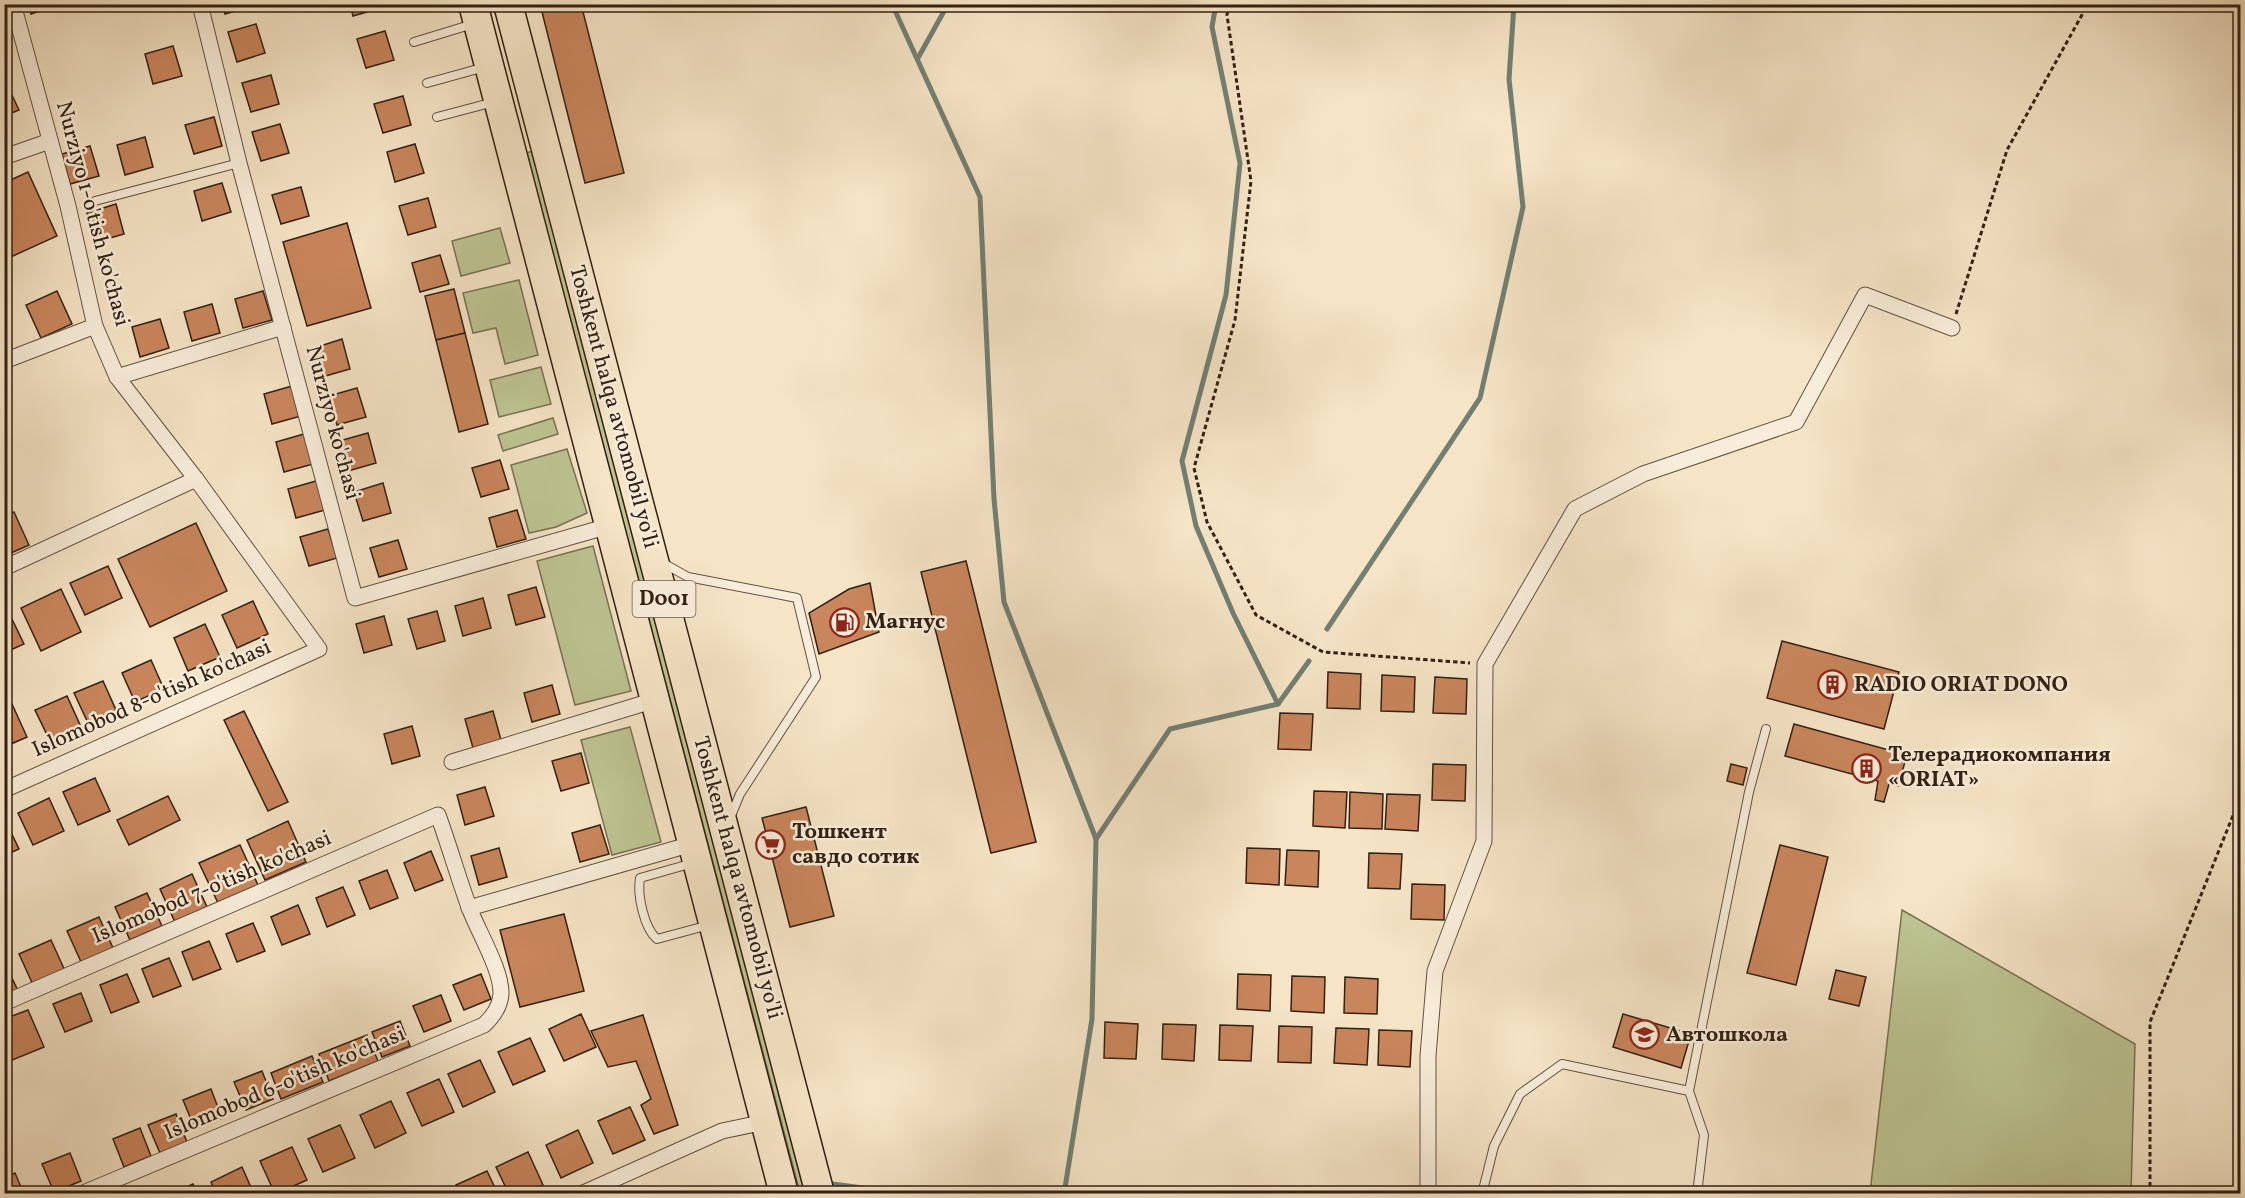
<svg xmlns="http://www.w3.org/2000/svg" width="2245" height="1198" font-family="Vollkorn,serif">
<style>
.green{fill:#bdc493;stroke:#787253;stroke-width:1.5}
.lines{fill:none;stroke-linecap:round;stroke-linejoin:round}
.stream{stroke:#727f73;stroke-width:5}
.building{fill:#c9855c;stroke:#322013;stroke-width:1.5}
.lane-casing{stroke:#635140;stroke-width:10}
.street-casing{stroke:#635140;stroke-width:17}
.highway-casing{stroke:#322013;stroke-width:31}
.path{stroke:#322013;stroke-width:3;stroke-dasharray:4.5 3;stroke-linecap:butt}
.lane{stroke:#f8edda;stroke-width:8}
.street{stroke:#f8edda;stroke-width:15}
.highway{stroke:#f5e4c6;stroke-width:28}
.labels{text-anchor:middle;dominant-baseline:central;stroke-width:5;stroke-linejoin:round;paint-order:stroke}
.shield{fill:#f8edda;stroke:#6d5e4f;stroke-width:1.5}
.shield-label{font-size:21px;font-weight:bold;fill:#322013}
.street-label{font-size:22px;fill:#322013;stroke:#f8edda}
.poi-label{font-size:22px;font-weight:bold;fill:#322013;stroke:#f8edda;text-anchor:start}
</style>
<rect width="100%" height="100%" fill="#f5e4c6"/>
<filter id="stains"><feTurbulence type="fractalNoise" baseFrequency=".00333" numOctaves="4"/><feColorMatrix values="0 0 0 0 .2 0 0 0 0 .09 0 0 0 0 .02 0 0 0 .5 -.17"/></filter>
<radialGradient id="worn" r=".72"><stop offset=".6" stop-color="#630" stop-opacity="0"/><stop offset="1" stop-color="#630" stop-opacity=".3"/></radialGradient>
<g class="green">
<path d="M537,150L812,1193H800L526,153Z"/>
<path d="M500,228L510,263L461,276L452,241Z"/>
<path d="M519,280L538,355L505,364L496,328L473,333L463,293Z"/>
<path d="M541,367L551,404L499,417L490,380Z"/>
<path d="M553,418L558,434L503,451L498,435Z"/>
<path d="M567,449L587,513L556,527L529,533L511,465Z"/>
<path d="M593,546L631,691L575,705L537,561Z"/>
<path d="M630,727L661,842L612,855L581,740Z"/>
<path d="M1902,910L2135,1044L2131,1193H1870Z"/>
</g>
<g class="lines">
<g class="stream">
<path d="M892,4L980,197L994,499L1004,602L1096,839L1092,1019L1064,1194"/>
<path d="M1216,4L1212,27L1240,163L1226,295L1182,461L1196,526L1233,613L1278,704"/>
<path d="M918,58L948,4"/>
<path d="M1327,629L1480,398L1523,207L1509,79L1514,4"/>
<path d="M1096,839L1170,729L1278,704L1309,661"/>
<path d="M833,1184L907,1194"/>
</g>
</g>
<g class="building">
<path d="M28,4H59V5L31,14Z"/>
<path d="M223,4H253V6L225,14Z"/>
<path d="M350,4H380L381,8L353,16Z"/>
<path d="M540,4H581L624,173L585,183Z"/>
<path d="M256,24L265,53L237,62L228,32Z"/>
<path d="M385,31L394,60L366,68L357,39Z"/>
<path d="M173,46L182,76L153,84L145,54Z"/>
<path d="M271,75L279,104L251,112L242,83Z"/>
<path d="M4,78L19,110L4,116Z"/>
<path d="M403,96L411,125L383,133L374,104Z"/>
<path d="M214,117L222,146L194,154L185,125Z"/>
<path d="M280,124L289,153L261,161L252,132Z"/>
<path d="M145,137L153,167L125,175L117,145Z"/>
<path d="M415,144L424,173L395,182L387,152Z"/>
<path d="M90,146L99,176L70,184L62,154Z"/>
<path d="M28,172L57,236L4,260V183Z"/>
<path d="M222,183L231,212L202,221L194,191Z"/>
<path d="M301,187L309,216L281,224L272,195Z"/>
<path d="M428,198L436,227L408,235L399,206Z"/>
<path d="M116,204L124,234L96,242L87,213Z"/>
<path d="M347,223L371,308L307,326L283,242Z"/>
<path d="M440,255L449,284L420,292L412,263Z"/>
<path d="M454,289L465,333L436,340L425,296Z"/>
<path d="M57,291L72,324L41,338L26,305Z"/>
<path d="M263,291L272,320L243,328L235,299Z"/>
<path d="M212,304L220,333L192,341L184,312Z"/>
<path d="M160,319L169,348L140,357L132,327Z"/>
<path d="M465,333L488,424L459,432L436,340Z"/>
<path d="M342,339L350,369L322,377L314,348Z"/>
<path d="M292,386L301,416L272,424L264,394Z"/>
<path d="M357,388L366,417L337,425L329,396Z"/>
<path d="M368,433L376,463L348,471L339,441Z"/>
<path d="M304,434L313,464L284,472L276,442Z"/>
<path d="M500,460L509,489L481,497L472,468Z"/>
<path d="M316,481L325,510L296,518L288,489Z"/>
<path d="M383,483L391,513L363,521L354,492Z"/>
<path d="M517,510L526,539L497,547L489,518Z"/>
<path d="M14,512L29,545L4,556V516Z"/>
<path d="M196,523L227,591L150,627L118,559Z"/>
<path d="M328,529L337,558L309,566L300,537Z"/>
<path d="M398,540L407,569L379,577L370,548Z"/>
<path d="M966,561L1036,842L991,853L921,572Z"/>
<path d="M108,566L122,598L85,615L70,583Z"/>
<path d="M870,583L879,632L819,654L809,613L849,589Z"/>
<path d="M536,587L545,617L516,625L508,595Z"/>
<path d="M61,589L81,632L41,651L21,608Z"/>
<path d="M483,598L491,628L463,636L455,606Z"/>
<path d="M253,601L268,634L237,648L222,615Z"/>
<path d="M8,611L24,644L4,653V613Z"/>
<path d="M437,611L445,641L417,649L408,619Z"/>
<path d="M384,616L392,645L364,653L356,624Z"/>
<path d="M205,624L220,657L188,671L174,638Z"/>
<path d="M1782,641L1899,672L1884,729L1767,698Z"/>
<path d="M151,660L164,689L135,702L122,673Z"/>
<path d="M1328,672L1361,674L1360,709L1327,708Z"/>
<path d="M1382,675L1415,677L1414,712L1381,711Z"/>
<path d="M1435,677L1467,679L1466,714L1433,713Z"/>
<path d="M103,681L116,710L88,723L74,693Z"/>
<path d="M552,685L560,714L532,722L524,693Z"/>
<path d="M67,696L81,727L50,741L35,710Z"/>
<path d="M12,704L27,737L4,747V707Z"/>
<path d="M244,711L288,802L268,811L224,720Z"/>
<path d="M493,711L501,740L473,748L465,719Z"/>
<path d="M1280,713L1313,714L1311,750L1278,749Z"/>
<path d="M1794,724L1907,755L1898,786L1889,784L1884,802L1875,800L1878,781L1785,756Z"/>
<path d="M412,726L420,756L392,764L384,734Z"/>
<path d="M581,753L589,783L561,791L552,761Z"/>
<path d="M1433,764L1466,765L1465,801L1432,800Z"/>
<path d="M1731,764L1747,768L1743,785L1727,781Z"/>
<path d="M95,778L110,811L78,825L63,792Z"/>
<path d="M485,787L494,816L465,825L457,795Z"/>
<path d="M1314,791L1347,792L1345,828L1313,826Z"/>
<path d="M1350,792L1383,794L1382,829L1349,828Z"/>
<path d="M1387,794L1420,795L1418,831L1385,829Z"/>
<path d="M168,796L180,820L129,845L117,820Z"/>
<path d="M49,798L64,831L33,845L18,813Z"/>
<path d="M806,807L834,916L790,927L762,818Z"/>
<path d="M4,818L19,849L4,856Z"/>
<path d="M288,821L306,862L265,880L247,840Z"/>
<path d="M600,825L609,854L580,862L572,833Z"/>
<path d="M240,845L258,885L218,903L199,863Z"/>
<path d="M1780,845L1828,857L1796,985L1747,973Z"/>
<path d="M499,848L507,877L479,885L471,856Z"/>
<path d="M1247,848L1280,849L1279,885L1246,883Z"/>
<path d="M1287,850L1319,851L1318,887L1285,885Z"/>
<path d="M431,851L443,880L415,891L404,863Z"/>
<path d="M1369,853L1402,854L1400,889L1368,888Z"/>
<path d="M387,870L398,898L370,909L359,881Z"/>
<path d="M192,874L207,907L175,922L160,889Z"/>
<path d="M1412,884L1445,885L1444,920L1411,919Z"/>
<path d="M343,887L355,915L327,927L316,898Z"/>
<path d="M147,893L162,926L130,940L115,907Z"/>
<path d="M298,905L310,934L282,945L271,917Z"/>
<path d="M564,914L584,991L520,1007L500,930Z"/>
<path d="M99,917L114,950L82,964L67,931Z"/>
<path d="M253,923L265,951L237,962L226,934Z"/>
<path d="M51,940L66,973L34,987L19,954Z"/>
<path d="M209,941L221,969L193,980L182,952Z"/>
<path d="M169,958L181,986L153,997L142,969Z"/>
<path d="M4,961L19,993L4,1000Z"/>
<path d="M1836,970L1866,977L1859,1006L1829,999Z"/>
<path d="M127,974L139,1002L111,1013L100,985Z"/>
<path d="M481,974L491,999L464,1010L453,985Z"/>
<path d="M1238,974L1271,975L1270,1011L1237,1009Z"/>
<path d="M1292,976L1325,977L1324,1013L1291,1011Z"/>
<path d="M1345,977L1378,979L1377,1014L1344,1013Z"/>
<path d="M81,993L92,1021L65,1032L53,1004Z"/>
<path d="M441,995L451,1021L424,1032L413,1006Z"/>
<path d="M28,1010L44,1047L5,1063L4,1019Z"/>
<path d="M581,1014L596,1047L564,1061L549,1029Z"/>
<path d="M1623,1014L1691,1034L1681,1068L1613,1047Z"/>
<path d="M643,1015L678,1125L654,1134L641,1105L651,1099L636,1061L608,1067L591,1031Z"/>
<path d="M400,1021L410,1046L382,1057L372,1032Z"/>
<path d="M1105,1022L1138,1024L1136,1059L1104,1058Z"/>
<path d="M1163,1024L1196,1025L1194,1061L1162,1059Z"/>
<path d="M1220,1025L1253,1026L1251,1061L1219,1060Z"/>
<path d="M1279,1026L1312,1027L1311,1063L1278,1062Z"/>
<path d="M1336,1028L1369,1029L1367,1065L1334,1063Z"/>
<path d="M1379,1030L1412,1031L1410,1067L1378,1065Z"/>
<path d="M367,1035L378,1061L329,1081L319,1054Z"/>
<path d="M530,1038L545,1071L513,1085L498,1052Z"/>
<path d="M312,1056L323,1082L281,1099L271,1073Z"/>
<path d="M480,1060L495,1092L463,1107L448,1074Z"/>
<path d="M262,1071L273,1099L246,1110L234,1082Z"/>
<path d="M439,1079L454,1112L422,1126L407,1093Z"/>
<path d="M211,1089L222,1118L195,1129L183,1100Z"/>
<path d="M391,1101L406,1133L375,1148L360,1115Z"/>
<path d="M630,1107L645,1140L613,1154L598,1121Z"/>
<path d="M176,1114L187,1142L160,1153L148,1125Z"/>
<path d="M340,1125L355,1158L323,1172L308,1139Z"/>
<path d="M140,1128L151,1156L124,1167L113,1139Z"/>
<path d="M578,1130L593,1163L561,1178L546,1145Z"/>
<path d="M292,1147L307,1180L275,1194L260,1161Z"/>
<path d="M528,1152L543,1185L524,1194H509L496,1167Z"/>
<path d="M70,1153L81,1181L54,1192L42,1164Z"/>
<path d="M242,1167L254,1194H216L211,1182Z"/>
<path d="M487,1171L498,1194H459L456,1185Z"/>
<path d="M15,1173L24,1194H4V1178Z"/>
<path d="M193,1184L198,1194H172Z"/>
<path d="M1443,1189L1476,1191V1194H1443Z"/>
</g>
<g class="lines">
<defs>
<g id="lane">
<path d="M414,42L473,24"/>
<path d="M427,83L485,67"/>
<path d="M437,117L494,102"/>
<path d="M95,201L239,163"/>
<path d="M663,563L688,577L797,598L816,677L740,794L730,818"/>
<path d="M693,863L640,878C637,895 644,928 657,939L709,925"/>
<path d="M1689,1091L1749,792L1766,729"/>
<path d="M1482,1194L1494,1146L1520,1094L1562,1064L1689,1091L1704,1135L1697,1194"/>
</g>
<g id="street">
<path d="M200,4L239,163L355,598L609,526"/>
<path d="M4,157L50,141"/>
<path d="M4,361L95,326"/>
<path d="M117,377L283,327"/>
<path d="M4,568L196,479"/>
<path d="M452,762L655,700"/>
<path d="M4,790L319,649L196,479L117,377L95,326L68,206L13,4"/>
<path d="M469,908L692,844"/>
<path d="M4,1003L438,815C449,845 458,877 469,907C477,930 502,970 501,994C500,1007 493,1016 484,1025L81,1194"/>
<path d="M581,1194L722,1131L765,1122"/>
<path d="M1428,1194V1056L1435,971L1484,841L1485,664L1575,509L1643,474L1796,422L1865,295L1952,328"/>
</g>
<g id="highway">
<path d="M473,4L784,1194"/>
<path d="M508,4L820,1194"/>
</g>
</defs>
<use href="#lane" class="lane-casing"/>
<use href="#street" class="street-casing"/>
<use href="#highway" class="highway-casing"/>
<g class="path">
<path d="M1229,4L1227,15L1251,181L1235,320L1194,468L1207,522L1256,615L1323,652L1470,663"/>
<path d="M1956,314L2007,150L2088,4"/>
<path d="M2150,1194V1022L2240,798"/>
</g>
<use href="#lane" class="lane"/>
<use href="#street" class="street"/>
<use href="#highway" class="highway"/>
</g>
<defs>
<symbol id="fuel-ring" viewBox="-11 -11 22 22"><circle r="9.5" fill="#f8edda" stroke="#8f2418" stroke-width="1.5"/><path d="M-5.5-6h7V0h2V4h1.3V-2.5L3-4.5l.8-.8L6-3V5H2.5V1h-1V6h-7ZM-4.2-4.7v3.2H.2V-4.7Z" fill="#8f2418"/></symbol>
<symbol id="building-ring" viewBox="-11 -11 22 22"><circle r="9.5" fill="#f8edda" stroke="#8f2418" stroke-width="1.5"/><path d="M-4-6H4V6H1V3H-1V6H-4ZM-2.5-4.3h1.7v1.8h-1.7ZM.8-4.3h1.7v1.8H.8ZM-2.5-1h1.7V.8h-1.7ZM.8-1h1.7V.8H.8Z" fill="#8f2418"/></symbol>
<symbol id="supermarket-ring" viewBox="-11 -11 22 22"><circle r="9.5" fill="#f8edda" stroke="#8f2418" stroke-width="1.5"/><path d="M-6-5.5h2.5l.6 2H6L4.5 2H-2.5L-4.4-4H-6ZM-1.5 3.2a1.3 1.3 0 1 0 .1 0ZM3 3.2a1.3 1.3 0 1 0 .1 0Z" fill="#8f2418"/></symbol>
<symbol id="school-ring" viewBox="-11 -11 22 22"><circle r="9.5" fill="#f8edda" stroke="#8f2418" stroke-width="1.5"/><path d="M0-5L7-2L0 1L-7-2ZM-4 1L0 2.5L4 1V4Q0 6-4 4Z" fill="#8f2418"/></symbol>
</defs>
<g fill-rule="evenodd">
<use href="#fuel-ring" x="828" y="606" width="33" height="33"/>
<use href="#building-ring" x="1816" y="668" width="33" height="33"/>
<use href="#building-ring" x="1850" y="752" width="33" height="33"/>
<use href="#supermarket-ring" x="754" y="828" width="33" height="33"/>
<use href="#school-ring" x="1628" y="1018" width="33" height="33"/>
</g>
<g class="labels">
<rect class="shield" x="632.5" y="581" width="63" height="36" rx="4.5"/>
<g class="shield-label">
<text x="664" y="599">D001</text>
</g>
<g class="street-label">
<text transform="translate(92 214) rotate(75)">Nurziyo 1-o'tish ko'chasi</text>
<text transform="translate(613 407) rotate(75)">Toshkent halqa avtomobil yo'li</text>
<text transform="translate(332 423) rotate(75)">Nurziyo ko'chasi</text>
<text transform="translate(152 699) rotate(-24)">Islomobod 8-o'tish ko'chasi</text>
<text transform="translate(737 878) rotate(75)">Toshkent halqa avtomobil yo'li</text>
<text transform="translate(212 888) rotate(-23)">Islomobod 7-o'tish ko'chasi</text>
<text transform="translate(285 1084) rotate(-23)">Islomobod 6-o'tish ko'chasi</text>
</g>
<g class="poi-label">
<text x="865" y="622">Магнус</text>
<text x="1854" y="685">RADIO ORIAT DONO</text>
<text x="1888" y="755">Телерадиокомпания<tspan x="1888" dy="25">«ORIAT»</tspan></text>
<text x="792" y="832">Тошкент<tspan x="792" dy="25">савдо сотик</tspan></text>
<text x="1666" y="1035">Автошкола</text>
</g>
</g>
<rect width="2245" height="1198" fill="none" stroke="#f5e4c6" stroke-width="24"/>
<rect x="6" y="6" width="2233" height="1186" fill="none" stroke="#322013" stroke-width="3"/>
<rect x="12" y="12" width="2221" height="1174" fill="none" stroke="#322013" stroke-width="1.5"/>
<rect width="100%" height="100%" filter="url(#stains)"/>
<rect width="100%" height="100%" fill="url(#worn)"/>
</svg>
